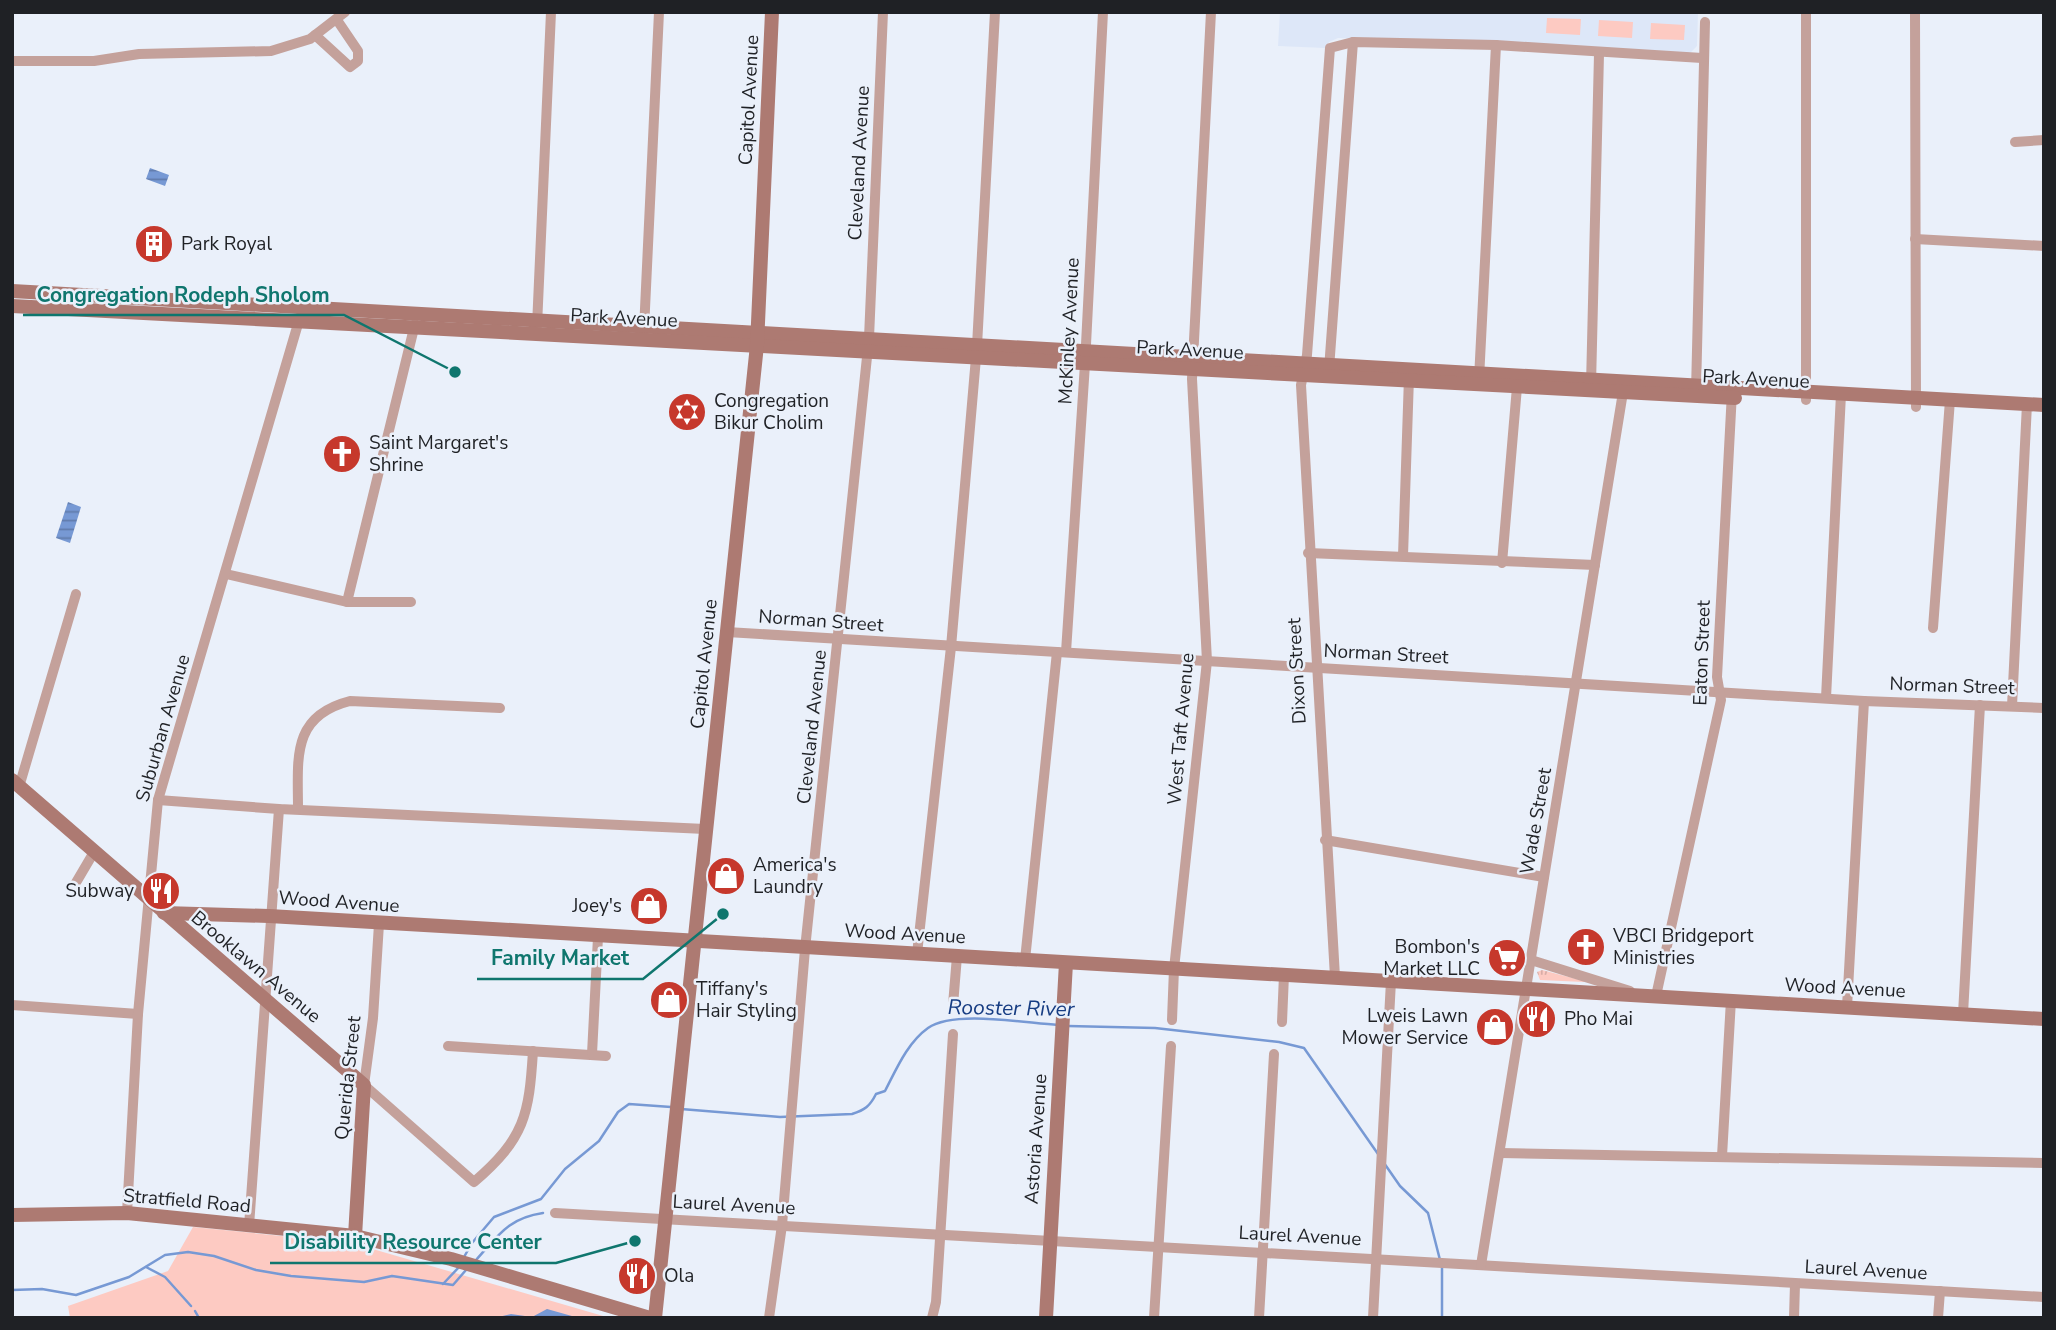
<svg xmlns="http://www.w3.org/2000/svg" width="2056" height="1330" font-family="'Nunito Sans',sans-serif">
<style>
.built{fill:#dde7f8}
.grass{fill:#fdcac2}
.park{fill:url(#park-tufts)}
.water{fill:url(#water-rules)}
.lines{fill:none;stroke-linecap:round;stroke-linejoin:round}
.stream{stroke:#7799d4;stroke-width:2.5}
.street{stroke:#c4a19b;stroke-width:10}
.secondary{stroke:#ad7a72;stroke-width:14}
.labels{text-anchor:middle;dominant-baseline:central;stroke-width:5;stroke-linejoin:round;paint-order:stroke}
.street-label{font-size:19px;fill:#1f2125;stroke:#eaf0fa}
.poi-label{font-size:19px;fill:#1f2125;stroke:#eaf0fa;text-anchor:start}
.water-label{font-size:21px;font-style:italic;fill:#173d83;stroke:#eaf0fa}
.leader{fill:none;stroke:#0f766e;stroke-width:2.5}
.callout-dot{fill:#0f766e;stroke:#eaf0fa;stroke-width:2.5}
.callout-label{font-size:21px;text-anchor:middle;font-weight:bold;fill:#0f766e;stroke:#eaf0fa;stroke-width:5;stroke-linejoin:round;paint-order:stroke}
</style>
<defs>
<pattern id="park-tufts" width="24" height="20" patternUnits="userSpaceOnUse" patternTransform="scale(1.75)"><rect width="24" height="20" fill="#fdcac2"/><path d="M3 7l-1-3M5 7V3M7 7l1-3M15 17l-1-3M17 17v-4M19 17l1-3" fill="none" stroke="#d8ada7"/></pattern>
<pattern id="water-rules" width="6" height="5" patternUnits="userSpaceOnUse" patternTransform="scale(1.75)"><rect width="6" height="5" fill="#7799d4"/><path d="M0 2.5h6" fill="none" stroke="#617cac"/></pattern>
</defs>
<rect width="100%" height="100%" fill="#eaf0fa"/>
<path class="built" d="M1280,12H1698L1697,46L1690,53L1496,42L1338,38L1329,42L1325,48L1278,46Z"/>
<g class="grass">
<path d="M1547,18L1581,19L1580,35L1546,33Z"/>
<path d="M1599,20L1633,22L1632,38L1598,36Z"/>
<path d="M1651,23L1685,25L1684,40L1650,39Z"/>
<path d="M193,1227L352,1243L610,1318H70L68,1306L168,1271Z"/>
</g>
<path class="park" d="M1542,970L1584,981V982L1540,980L1537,972Z"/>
<g class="water">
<path d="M150,168L169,175L165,186L146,179Z"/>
<path d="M68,502L81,507L70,543L56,538Z"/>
<path d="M547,1309L579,1318H494L511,1314L532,1317Z"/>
</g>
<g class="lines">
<g class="stream">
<path d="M1068,1026L1155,1028L1279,1042L1304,1048L1378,1154"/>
<path d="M681,1109L780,1117L852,1114C865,1110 870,1106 876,1094L885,1091C896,1070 907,1043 928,1028C954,1010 1024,1023 1058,1025"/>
<path d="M1384,1163L1400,1186L1428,1213L1440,1260"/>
<path d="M464,1257L472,1243L494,1217L541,1199L565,1169L599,1141L618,1112L629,1104L671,1107"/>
<path d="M476,1260C498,1236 508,1218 543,1213"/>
<path d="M146,1267L165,1277L191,1306"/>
<path d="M1442,1267V1318"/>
<path d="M443,1284L460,1266"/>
<path d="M12,1290L42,1289L76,1295L129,1277L165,1255L188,1252L214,1256L256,1270L291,1276L364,1282L392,1276L453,1285L466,1270"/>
<path d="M195,1311L199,1318"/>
</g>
<g class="street">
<path d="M1806,12V400"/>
<path d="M1915,12L1916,407"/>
<path d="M315,35L350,67L358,61V51L337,20"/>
<path d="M12,61H94L139,54L271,51L310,39L345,12"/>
<path d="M2015,142L2044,140"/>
<path d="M1915,239L2044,246"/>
<path d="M537,326L551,12"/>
<path d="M644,330L659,12"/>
<path d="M1329,369L1353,42"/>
<path d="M1479,379L1496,45"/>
<path d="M1591,385L1599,54"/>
<path d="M1696,391L1705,22"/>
<path d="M1308,553L1595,565"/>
<path d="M1403,556L1409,377"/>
<path d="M1502,563L1517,387"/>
<path d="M226,574L347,602H411"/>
<path d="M347,602L415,324"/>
<path d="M1933,628L1950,400"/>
<path d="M727,632L1864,701L2044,708"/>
<path d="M1066,652L1085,364L1103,12"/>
<path d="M1826,698L1841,394"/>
<path d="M2012,706L2027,404"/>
<path d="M19,787L76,594"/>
<path d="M158,800L279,809L705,829"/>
<path d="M298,809C298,758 291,716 350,701L500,708"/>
<path d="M1325,840L1544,877"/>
<path d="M71,891L94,852"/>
<path d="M379,924L373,1018L364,1085L474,1182C525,1138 529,1115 533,1051"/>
<path d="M917,954L951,647L977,346L995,12"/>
<path d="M1025,960L1057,652"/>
<path d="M1531,960L1630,991"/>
<path d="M1335,977L1301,385L1307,355L1330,48L1353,42L1496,45L1702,58"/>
<path d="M1656,996L1721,700L1717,677L1732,392"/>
<path d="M12,1005L138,1014"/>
<path d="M953,1005L957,956"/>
<path d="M1847,1007L1864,701"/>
<path d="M1963,1014L1980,705"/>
<path d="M1172,1020L1174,969L1207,661L1192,379L1211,12"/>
<path d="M1282,1022L1284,975"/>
<path d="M448,1046L606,1056"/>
<path d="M592,1054L598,937"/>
<path d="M1501,1153L2044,1163"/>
<path d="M1722,1156L1731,1000"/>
<path d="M127,1213L138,1014L158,800L300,317"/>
<path d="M555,1213L2044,1297"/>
<path d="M249,1226L279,809"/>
<path d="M1481,1265L1624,386"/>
<path d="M769,1318L782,1225L805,949L869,338L883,12"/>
<path d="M932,1318L936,1302L953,1034"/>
<path d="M1154,1318L1171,1046"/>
<path d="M1259,1318L1274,1054"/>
<path d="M1373,1318L1391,981"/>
<path d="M1794,1318L1795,1284"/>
<path d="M1938,1318L1940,1291"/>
</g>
<g class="secondary">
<path d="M12,291L2044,405"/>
<path d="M12,306L1735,398"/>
<path d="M12,780L364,1085L355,1236"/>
<path d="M164,913L269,916L2044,1019"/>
<path d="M12,1215L127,1213L355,1236L451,1259L650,1318"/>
<path d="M655,1318L757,345L772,12"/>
<path d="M1046,1318L1066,963"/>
</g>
</g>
<defs>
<symbol id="building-disc" viewBox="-11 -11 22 22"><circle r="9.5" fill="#c6382c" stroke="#eaf0fa"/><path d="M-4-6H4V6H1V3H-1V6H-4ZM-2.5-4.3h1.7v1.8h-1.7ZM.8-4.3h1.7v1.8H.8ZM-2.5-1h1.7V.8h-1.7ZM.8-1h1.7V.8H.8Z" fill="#fff"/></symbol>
<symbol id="synagogue-disc" viewBox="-11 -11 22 22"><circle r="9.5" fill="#c6382c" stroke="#eaf0fa"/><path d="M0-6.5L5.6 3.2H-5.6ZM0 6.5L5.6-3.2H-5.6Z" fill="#fff"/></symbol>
<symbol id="church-disc" viewBox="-11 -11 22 22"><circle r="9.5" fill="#c6382c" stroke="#eaf0fa"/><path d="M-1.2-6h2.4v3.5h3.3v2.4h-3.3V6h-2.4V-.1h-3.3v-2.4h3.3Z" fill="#fff"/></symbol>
<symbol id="shop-disc" viewBox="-11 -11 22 22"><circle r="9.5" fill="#c6382c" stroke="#eaf0fa"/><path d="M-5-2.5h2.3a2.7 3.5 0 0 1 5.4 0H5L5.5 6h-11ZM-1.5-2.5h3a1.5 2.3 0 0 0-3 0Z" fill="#fff"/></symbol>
<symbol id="restaurant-disc" viewBox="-11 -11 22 22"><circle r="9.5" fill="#c6382c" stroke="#eaf0fa"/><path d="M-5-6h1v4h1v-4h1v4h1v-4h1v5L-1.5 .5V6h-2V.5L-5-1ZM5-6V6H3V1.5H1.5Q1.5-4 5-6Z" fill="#fff"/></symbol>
<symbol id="supermarket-disc" viewBox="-11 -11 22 22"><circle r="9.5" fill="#c6382c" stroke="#eaf0fa"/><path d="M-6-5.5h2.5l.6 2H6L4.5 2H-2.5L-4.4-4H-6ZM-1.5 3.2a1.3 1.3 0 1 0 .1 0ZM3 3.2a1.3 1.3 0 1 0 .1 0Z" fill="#fff"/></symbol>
</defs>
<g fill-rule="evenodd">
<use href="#building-disc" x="132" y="222" width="44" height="44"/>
<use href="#synagogue-disc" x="665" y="390" width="44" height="44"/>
<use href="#church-disc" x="320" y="432" width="44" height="44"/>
<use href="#shop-disc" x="704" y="854" width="44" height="44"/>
<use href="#restaurant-disc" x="139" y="869" width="44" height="44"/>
<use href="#shop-disc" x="627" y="884" width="44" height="44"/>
<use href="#church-disc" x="1564" y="925" width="44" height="44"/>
<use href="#supermarket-disc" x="1485" y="936" width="44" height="44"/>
<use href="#shop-disc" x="647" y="978" width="44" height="44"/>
<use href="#restaurant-disc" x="1515" y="997" width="44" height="44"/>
<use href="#shop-disc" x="1473" y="1005" width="44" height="44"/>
<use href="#restaurant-disc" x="615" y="1254" width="44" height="44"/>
</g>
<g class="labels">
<g class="street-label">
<text transform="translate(749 100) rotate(-87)">Capitol Avenue</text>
<text transform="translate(859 163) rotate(-87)">Cleveland Avenue</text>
<text transform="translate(624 318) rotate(3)">Park Avenue</text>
<text transform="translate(1069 331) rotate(-87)">McKinley Avenue</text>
<text transform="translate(1190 350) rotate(3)">Park Avenue</text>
<text transform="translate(1756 379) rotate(3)">Park Avenue</text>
<text transform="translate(821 621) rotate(4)">Norman Street</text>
<text transform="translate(1702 653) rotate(-88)">Eaton Street</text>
<text transform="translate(1386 654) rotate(3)">Norman Street</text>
<text transform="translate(704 664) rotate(-84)">Capitol Avenue</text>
<text transform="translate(1297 671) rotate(-93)">Dixon Street</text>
<text transform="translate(1952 686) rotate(2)">Norman Street</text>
<text transform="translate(812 727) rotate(-84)">Cleveland Avenue</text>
<text transform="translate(163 728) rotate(-74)">Suburban Avenue</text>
<text transform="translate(1181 729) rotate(-85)">West Taft Avenue</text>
<text transform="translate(1536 821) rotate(-80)">Wade Street</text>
<text transform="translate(339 902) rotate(4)">Wood Avenue</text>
<text transform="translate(905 934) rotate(3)">Wood Avenue</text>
<text transform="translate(256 967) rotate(40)">Brooklawn Avenue</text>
<text transform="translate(1845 988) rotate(3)">Wood Avenue</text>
<text transform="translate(348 1078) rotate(-84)">Querida Street</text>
<text transform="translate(1036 1139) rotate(-86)">Astoria Avenue</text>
<text transform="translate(187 1201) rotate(5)">Stratfield Road</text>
<text transform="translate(734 1205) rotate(3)">Laurel Avenue</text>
<text transform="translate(1300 1236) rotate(3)">Laurel Avenue</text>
<text transform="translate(1866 1270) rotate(3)">Laurel Avenue</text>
</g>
<g class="poi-label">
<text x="181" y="244">Park Royal</text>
<text x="714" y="401">Congregation<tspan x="714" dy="22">Bikur Cholim</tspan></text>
<text x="369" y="443">Saint Margaret's<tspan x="369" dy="22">Shrine</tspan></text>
<text x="753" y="865">America's<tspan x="753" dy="22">Laundry</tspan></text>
<text x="134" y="891" text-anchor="end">Subway</text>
<text x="622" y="906" text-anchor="end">Joey's</text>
<text x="1613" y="936">VBCI Bridgeport<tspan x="1613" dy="22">Ministries</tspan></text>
<text x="1480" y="947" text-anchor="end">Bombon's<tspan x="1480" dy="22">Market LLC</tspan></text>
<text x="696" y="989">Tiffany's<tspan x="696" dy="22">Hair Styling</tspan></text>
<text x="1468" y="1016" text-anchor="end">Lweis Lawn<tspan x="1468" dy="22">Mower Service</tspan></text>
<text x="1564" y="1019">Pho Mai</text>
<text x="664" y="1276">Ola</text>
</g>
<g class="water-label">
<text transform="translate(1011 1008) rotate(1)">Rooster River</text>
</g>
</g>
<path class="leader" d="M455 372L344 315H23M723 914L643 979H477M635 1241L556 1263H270"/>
<g class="callout-dot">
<circle cx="455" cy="372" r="7"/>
<circle cx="723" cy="914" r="7"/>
<circle cx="635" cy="1241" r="7"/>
</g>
<g class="callout-label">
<text x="183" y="302">Congregation Rodeph Sholom</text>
<text x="560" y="965">Family Market</text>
<text x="413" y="1249">Disability Resource Center</text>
</g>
<rect width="2056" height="1330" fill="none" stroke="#1f2125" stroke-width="28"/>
</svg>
